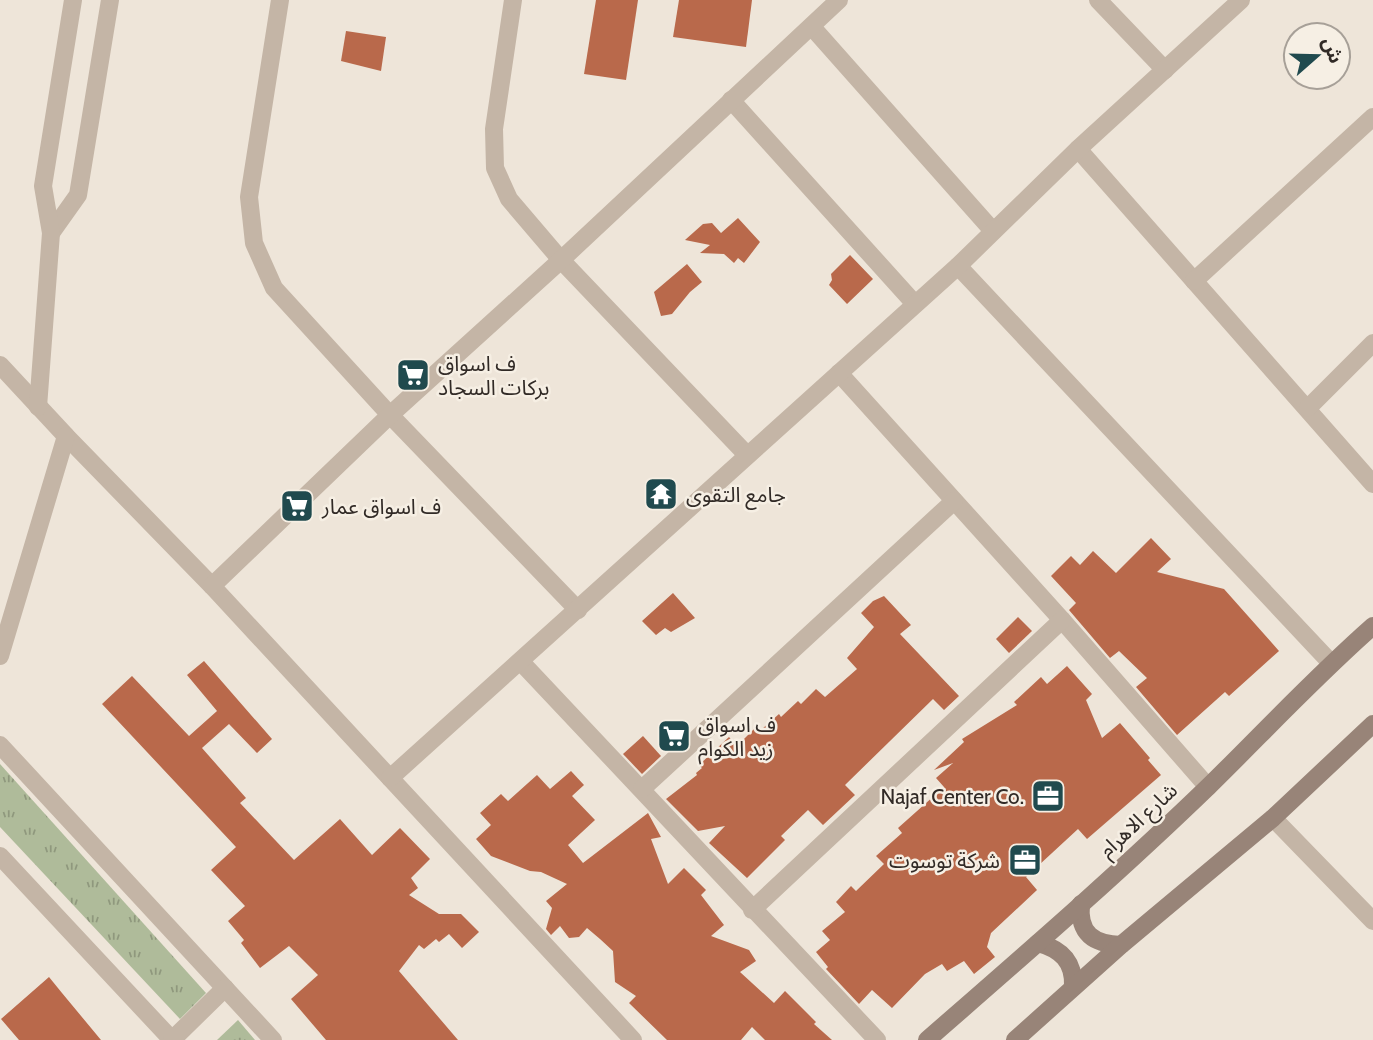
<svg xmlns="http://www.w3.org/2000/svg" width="1373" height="1040" font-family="Cabin,'Noto Sans Arabic',sans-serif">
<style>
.grass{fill:url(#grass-tufts)}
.building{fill:#b9694b}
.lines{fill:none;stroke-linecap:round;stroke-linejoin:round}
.minor{stroke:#c4b5a6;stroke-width:18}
.tertiary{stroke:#c4b5a6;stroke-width:18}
.secondary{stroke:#988478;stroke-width:18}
.labels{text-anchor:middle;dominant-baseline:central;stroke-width:5;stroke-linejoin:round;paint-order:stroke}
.poi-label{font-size:21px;fill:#312a26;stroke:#f6efe4;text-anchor:start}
.street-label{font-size:21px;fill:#312a26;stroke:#f6efe4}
</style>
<defs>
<pattern id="grass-tufts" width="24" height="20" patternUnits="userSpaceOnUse" patternTransform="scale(1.75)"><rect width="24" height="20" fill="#afbb9a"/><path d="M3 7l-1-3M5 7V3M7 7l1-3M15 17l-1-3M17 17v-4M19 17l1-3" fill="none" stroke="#8f987d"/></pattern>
</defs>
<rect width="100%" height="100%" fill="#eee5d9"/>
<g class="grass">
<path d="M0,764L206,993L180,1019L0,827Z"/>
<path d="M238,1020L255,1040H217Z"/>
</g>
<g class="building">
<path d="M596,0H638L626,80L584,74Z"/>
<path d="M679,0H752L746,47L673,37Z"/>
<path d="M346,31L386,37L381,71L341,61Z"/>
<path d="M738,218L760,242L744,263L738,258L734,263L724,254L700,253L710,245L685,240L703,224L712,223L721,233Z"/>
<path d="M850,255L873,279L847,304L829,285L832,280L831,274Z"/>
<path d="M687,264L702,282L690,292L672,314L661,316L654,292Z"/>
<path d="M1151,538L1171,559L1157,572L1224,589L1279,651L1229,696L1225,692L1177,735L1136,687L1147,678L1119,651L1110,658L1069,610L1076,603L1051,576L1071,556L1080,565L1093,551L1116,573Z"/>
<path d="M673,593L695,618L671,632L665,628L656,635L642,621Z"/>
<path d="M884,596L911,625L900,634L959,696L944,710L933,699L845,785L855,795L823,825L808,810L781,836L785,840L747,878L709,843L725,826L698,831L666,799L697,775L696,773L702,768L699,765L729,737L737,746L757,726L761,730L779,714L781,717L798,701L801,704L816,689L825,697L857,669L847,658L874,627L861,613L873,601Z"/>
<path d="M1018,617L1032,631L1009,653L996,639Z"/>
<path d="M204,661L272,739L257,753L229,724L202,748L246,798L240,803L294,860L340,819L372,855L400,828L430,859L411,878L418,888L409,895L439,914H461L479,932L462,948L449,934L439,942L436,939L424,949L419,945L399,971L458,1040H326L291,999L318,975L289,946L260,968L241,943L244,940L228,921L245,906L211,870L236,847L102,704L132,676L189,736L217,711L187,675Z"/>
<path d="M1067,666L1092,694L1086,700L1102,738L1120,723L1150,758L1148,760L1161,775L1087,839L1078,829L1026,877L1037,890L991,933L987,947L995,957L974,974L964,961L947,971L942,964L925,974L892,1008L872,990L859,1004L826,969L828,967L816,952L830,940L822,931L845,912L836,902L851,886L856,891L884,864L876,856L902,833L898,828L944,787L936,778L953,763L934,770L964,742L962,739L1017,705L1014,702L1041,677L1047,684Z"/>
<path d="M643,736L661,756L642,774L623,754Z"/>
<path d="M571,771L584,785L572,796L595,820L568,845L583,863L648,813L661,837L651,839L668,884L684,868L706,890L701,895L724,925L711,936L749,950L756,961L740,972L774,1003L785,991L816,1022L814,1024L832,1040H765L752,1027L741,1040H667L629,1003L636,996L615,982L613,951L600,939L587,928L579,937L569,938L560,926L551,935L546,929L552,908L546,901L567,884L541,872L530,871L491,856L476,839L491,825L480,813L501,794L508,801L537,775L550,789Z"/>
<path d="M49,977L62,993L101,1040H19L1,1019Z"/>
</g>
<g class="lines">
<g class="minor">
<path d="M280,0L249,197L254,243L274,288L390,415L578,610"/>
<path d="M513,0L494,129L495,168L509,199L561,260L747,455"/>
<path d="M1098,0L1165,70"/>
<path d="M812,27L993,231"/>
<path d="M731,100L915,304"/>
<path d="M1078,149L1373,484"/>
<path d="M51,233L78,195L110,0"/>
<path d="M958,266L1331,663"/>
<path d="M1194,281L1373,117"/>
<path d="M0,365L66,436L212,586L633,1040"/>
<path d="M839,373L1062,620L1208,787"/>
<path d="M38,407L51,233L43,186L73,0"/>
<path d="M1308,408L1373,343"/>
<path d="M212,586L390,415L561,260L839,0"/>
<path d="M0,656L66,436"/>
<path d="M521,662L877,1040"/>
<path d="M0,745L273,1040"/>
<path d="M390,778L958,266L1078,149L1241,0"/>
<path d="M642,789L954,501"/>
<path d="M0,856L172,1040"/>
<path d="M752,910L1062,620"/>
<path d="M172,1040L225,988"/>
</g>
<path class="tertiary" d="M1273,818L1373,921"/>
<g class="secondary">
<path d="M1081,904C1078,934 1094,944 1121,945"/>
<path d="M1038,943C1061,949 1074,962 1073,986"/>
<path d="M927,1040C1022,957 1118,874 1209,786C1263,733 1315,677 1373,626"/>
<path d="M1015,1040L1121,945L1273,818L1373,724"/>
</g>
</g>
<defs>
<symbol id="supermarket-square" viewBox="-11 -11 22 22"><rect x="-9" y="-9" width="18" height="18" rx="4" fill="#204a4e" stroke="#f6efe4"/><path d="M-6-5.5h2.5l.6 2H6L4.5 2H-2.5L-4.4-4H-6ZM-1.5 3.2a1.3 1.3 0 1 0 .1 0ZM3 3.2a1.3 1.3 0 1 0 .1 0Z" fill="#fff"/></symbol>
<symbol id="temple-square" viewBox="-11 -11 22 22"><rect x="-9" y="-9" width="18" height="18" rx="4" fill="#204a4e" stroke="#f6efe4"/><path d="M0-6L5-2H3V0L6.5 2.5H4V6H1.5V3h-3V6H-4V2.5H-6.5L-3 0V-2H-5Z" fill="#fff"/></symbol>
<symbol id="office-square" viewBox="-11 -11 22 22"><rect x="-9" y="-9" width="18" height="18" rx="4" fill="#204a4e" stroke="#f6efe4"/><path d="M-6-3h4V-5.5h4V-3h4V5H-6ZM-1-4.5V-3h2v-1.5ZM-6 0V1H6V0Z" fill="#fff"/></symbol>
</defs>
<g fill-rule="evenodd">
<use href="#supermarket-square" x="394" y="356" width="38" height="38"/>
<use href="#temple-square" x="642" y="475" width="38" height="38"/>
<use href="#supermarket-square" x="278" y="487" width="38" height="38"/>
<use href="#supermarket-square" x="655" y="717" width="38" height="38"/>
<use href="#office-square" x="1029" y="777" width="38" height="38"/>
<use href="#office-square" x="1006" y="841" width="38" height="38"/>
</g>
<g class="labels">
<g class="poi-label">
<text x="438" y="363">ف اسواق<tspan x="438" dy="24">بركات السجاد</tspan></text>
<text x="686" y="494">جامع التقوى</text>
<text x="322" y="506">ف اسواق عمار</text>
<text x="698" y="724">ف اسواق<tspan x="698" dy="24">زيد الكوام</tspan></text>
<text x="1024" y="796" text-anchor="end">Najaf Center Co.</text>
<text x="1000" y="860" text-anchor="end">شركة توسوت</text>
</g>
<g class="street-label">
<text transform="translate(1138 820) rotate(-43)">شارع الاهرام</text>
</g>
</g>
<g transform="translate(1317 56) rotate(70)"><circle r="33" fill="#f6efe4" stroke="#a7a098" stroke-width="2"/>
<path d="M0-5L12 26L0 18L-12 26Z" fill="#204a4e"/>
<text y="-10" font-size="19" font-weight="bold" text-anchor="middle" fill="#312a26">ش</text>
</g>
</svg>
